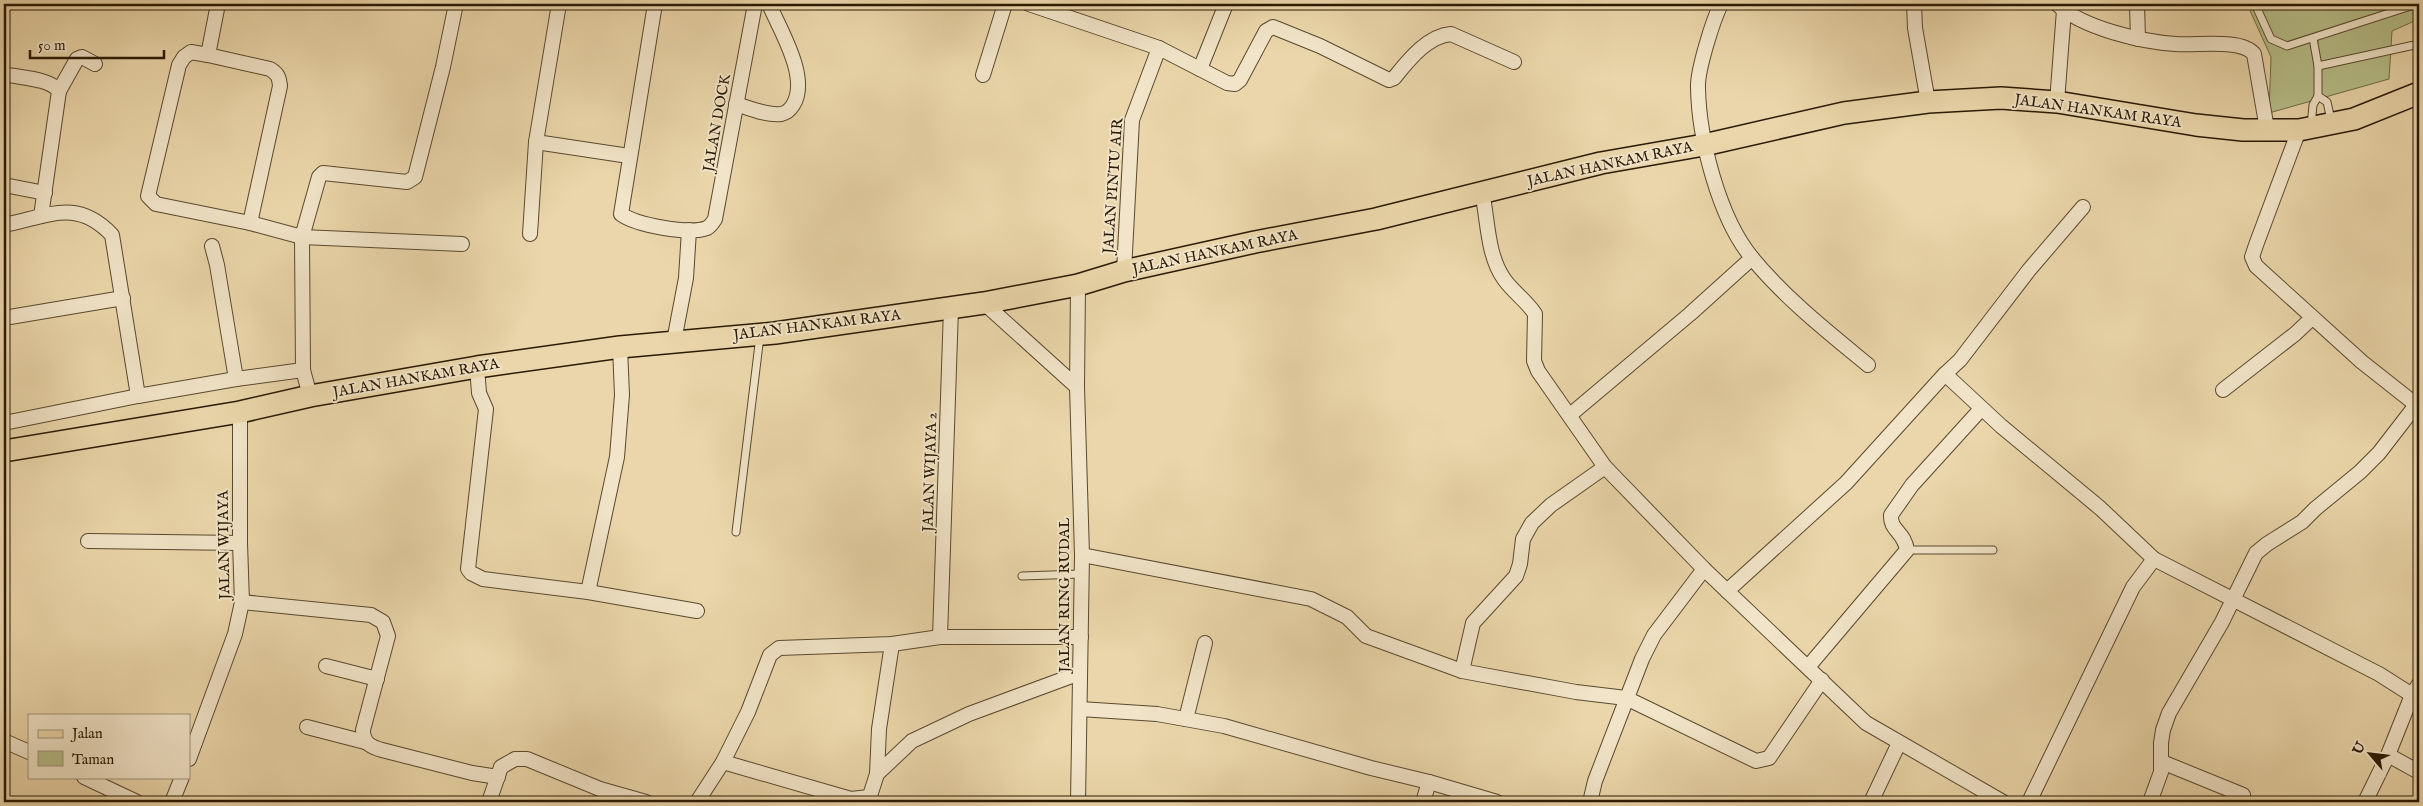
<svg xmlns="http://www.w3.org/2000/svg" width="2423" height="806" font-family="'IM FELL English',serif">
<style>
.green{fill:#b6be89;stroke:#706c46}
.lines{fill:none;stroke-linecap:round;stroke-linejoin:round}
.lane-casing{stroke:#5a492e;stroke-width:9}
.street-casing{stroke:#5a492e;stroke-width:16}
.primary-casing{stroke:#2a1a04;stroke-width:24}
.lane{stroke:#f1e4c8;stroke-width:7}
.street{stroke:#f1e4c8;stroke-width:14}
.primary{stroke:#ead6aa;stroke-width:21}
.labels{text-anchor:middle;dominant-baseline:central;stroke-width:4;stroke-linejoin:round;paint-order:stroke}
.street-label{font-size:15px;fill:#2a1a04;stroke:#f1e4c8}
</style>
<rect width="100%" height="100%" fill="#ead6aa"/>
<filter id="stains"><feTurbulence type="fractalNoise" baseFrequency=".004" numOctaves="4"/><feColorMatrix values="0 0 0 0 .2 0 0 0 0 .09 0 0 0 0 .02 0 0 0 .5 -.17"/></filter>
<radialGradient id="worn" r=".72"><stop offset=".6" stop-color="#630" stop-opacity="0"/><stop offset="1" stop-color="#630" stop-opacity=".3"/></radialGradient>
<path class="green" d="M2247,4H2419V19L2392,31L2389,79L2269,113L2271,57Z"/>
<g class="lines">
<defs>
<g id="lane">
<path d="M2255,4L2271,39L2287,46L2417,4"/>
<path d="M2318,66L2419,44"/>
<path d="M2318,96L2327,102L2331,120"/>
<path d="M2311,126L2313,105L2318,96V66L2313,38"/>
<path d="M736,532L760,336"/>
<path d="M1907,550H1993"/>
<path d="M1022,576L1081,574"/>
</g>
<g id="street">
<path d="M218,4L208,55L191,52L184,57L179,65L148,196L156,204L250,223L302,237L303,370L310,396"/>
<path d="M456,4L443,67L415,177L407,182L323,173L319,177L302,237L462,244"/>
<path d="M559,4L536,142L629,156"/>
<path d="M655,4L621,214C636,225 689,235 707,228C711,226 713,222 715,219L755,4"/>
<path d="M1029,4L1159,48L1227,83L1235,84L1240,80L1266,31L1273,27L1320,46L1389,80L1394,78C1408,61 1427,36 1451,34L1514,62"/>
<path d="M1721,4C1713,20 1697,71 1698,88C1699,139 1719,219 1753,259C1786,299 1828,332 1868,365"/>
<path d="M1914,4L1915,28L1928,102"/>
<path d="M2057,4C2082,28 2142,42 2176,44C2196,46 2241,38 2254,54L2267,129"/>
<path d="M2137,4L2138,39"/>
<path d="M208,55L270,69C278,74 279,77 280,86L250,223"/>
<path d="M1200,69L1226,4"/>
<path d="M4,74C20,78 49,78 59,91L41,216"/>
<path d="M983,75L1005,4"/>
<path d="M59,91L77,59L82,57L95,64"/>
<path d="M2057,102L2064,10"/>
<path d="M736,104C749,108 767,116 781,114C787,113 790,110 793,105C810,78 780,30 769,4"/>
<path d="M2299,130L2256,245L2252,257L2256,266L2362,362L2419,407"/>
<path d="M4,185L45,193"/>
<path d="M1482,192C1488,220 1487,255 1504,279C1513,292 1527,301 1535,314L1534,361L1538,371L1605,467L1704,569L1866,723L2003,802"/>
<path d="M2083,207L2029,270L1960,360L1945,374L2001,426L2100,508L2154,559L2379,674L2412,695"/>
<path d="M4,225C47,217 76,197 112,235L138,396"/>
<path d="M530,234L536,142"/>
<path d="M212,246L217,265L236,379"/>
<path d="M1124,271L1132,120L1159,48"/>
<path d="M984,303L1077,387"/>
<path d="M4,318L123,298"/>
<path d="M674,341L686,278L689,230"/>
<path d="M477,367L479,393L486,409L468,569L471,573L483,579L588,592L697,611"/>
<path d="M2223,390L2295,334L2312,318"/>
<path d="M1570,415L1690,314L1752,258"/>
<path d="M4,423L138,396L236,379L303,370"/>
<path d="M88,541L240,543"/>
<path d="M1082,555L1311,599L1347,617L1366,636L1462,671L1576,692L1626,698L1756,761L1769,758L1822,680"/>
<path d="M1727,591L1846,483L1945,374"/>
<path d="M588,592L617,457L622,395L620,347"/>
<path d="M242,602L371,615L383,622L388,636L363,730C363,743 371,747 382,750L472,773L498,777"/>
<path d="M940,637L951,308"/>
<path d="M326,666L377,679"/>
<path d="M1808,667L1907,550C1904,531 1890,531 1891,515L1912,485L1981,409"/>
<path d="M1462,671L1473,623L1516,576L1520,564L1523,539L1532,523L1551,505L1605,467"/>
<path d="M1080,709L1157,714L1224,726L1371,768L1429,782L1497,802"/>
<path d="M1186,719L1205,643"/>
<path d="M307,727L365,742"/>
<path d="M4,741L29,752"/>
<path d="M2388,755L2419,772"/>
<path d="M189,759L235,634L242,602L240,543V412"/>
<path d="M723,762L851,799L869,797"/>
<path d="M2162,762L2243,795"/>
<path d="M877,774L879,729L892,644"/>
<path d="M84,777L137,802"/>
<path d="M172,802L182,777"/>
<path d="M489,802L501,767L515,759H527L600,789L646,802"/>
<path d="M697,802L723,762L748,712L770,655L779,648L892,644L940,637H1081"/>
<path d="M868,802L877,774L912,741L969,714L1080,673"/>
<path d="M1078,802L1082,555L1077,387L1078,285"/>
<path d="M1423,802L1429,782"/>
<path d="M1590,802L1595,781L1642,659L1654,635L1704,569"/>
<path d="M1871,802L1899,743"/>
<path d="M2029,802L2133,587L2154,559"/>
<path d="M2150,802L2161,772V743L2163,730L2169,713L2222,622L2256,553L2267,544L2302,522L2315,509L2360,472L2379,453L2416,405"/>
<path d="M2365,802L2388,755L2412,695L2419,684"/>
</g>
<path id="primary" d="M4,451L240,412L310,396L477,367L620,347L775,333L984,303L1078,285L1124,271L1255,242L1376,219L1601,163L1704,145L1844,113L1928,102L2001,98L2057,102L2196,125L2243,130H2299L2354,119L2419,93"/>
</defs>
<use href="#lane" class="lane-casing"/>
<use href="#street" class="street-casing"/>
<use href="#primary" class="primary-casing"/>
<use href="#lane" class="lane"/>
<use href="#street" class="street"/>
<use href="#primary" class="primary"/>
</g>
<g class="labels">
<g class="street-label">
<text transform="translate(2098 111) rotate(8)">JALAN HANKAM RAYA</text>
<text transform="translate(717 123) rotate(-80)">JALAN DOCK</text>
<text transform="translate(1610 164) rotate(-12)">JALAN HANKAM RAYA</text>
<text transform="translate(1113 186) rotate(-86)">JALAN PINTU AIR</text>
<text transform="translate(1215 252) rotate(-12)">JALAN HANKAM RAYA</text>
<text transform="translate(817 325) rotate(-7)">JALAN HANKAM RAYA</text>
<text transform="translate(416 378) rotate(-10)">JALAN HANKAM RAYA</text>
<text transform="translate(930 472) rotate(-88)">JALAN WIJAYA 2</text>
<text transform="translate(224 545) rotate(-91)">JALAN WIJAYA</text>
<text transform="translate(1064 595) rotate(-90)">JALAN RING RUDAL</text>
</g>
</g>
<rect width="2423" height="806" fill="none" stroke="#ead6aa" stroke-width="20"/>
<rect x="5" y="5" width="2413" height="796" fill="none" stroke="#2a1a04" stroke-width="2.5"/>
<rect x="10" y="10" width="2403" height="786" fill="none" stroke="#2a1a04"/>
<rect x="28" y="714" width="162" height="65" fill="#f1e4c8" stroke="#a1937a"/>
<rect x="38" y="730" width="25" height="8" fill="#ead6aa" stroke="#a1937a"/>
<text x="72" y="738" font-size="15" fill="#2a1a04">Jalan</text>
<rect x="38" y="751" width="25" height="15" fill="#b6be89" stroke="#a1937a"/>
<text x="72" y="764" font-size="15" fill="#2a1a04">Taman</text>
<g transform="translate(2370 754) rotate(298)" stroke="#f1e4c8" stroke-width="4" paint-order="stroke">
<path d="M0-4L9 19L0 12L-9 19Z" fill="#2a1a04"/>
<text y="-8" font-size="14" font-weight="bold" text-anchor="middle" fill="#2a1a04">U</text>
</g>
<path d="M30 50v8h134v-8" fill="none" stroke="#2a1a04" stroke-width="2.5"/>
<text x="38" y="50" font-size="15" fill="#2a1a04" stroke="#f1e4c8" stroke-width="4" paint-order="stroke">50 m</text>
<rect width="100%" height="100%" filter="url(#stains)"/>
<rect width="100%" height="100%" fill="url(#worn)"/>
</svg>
